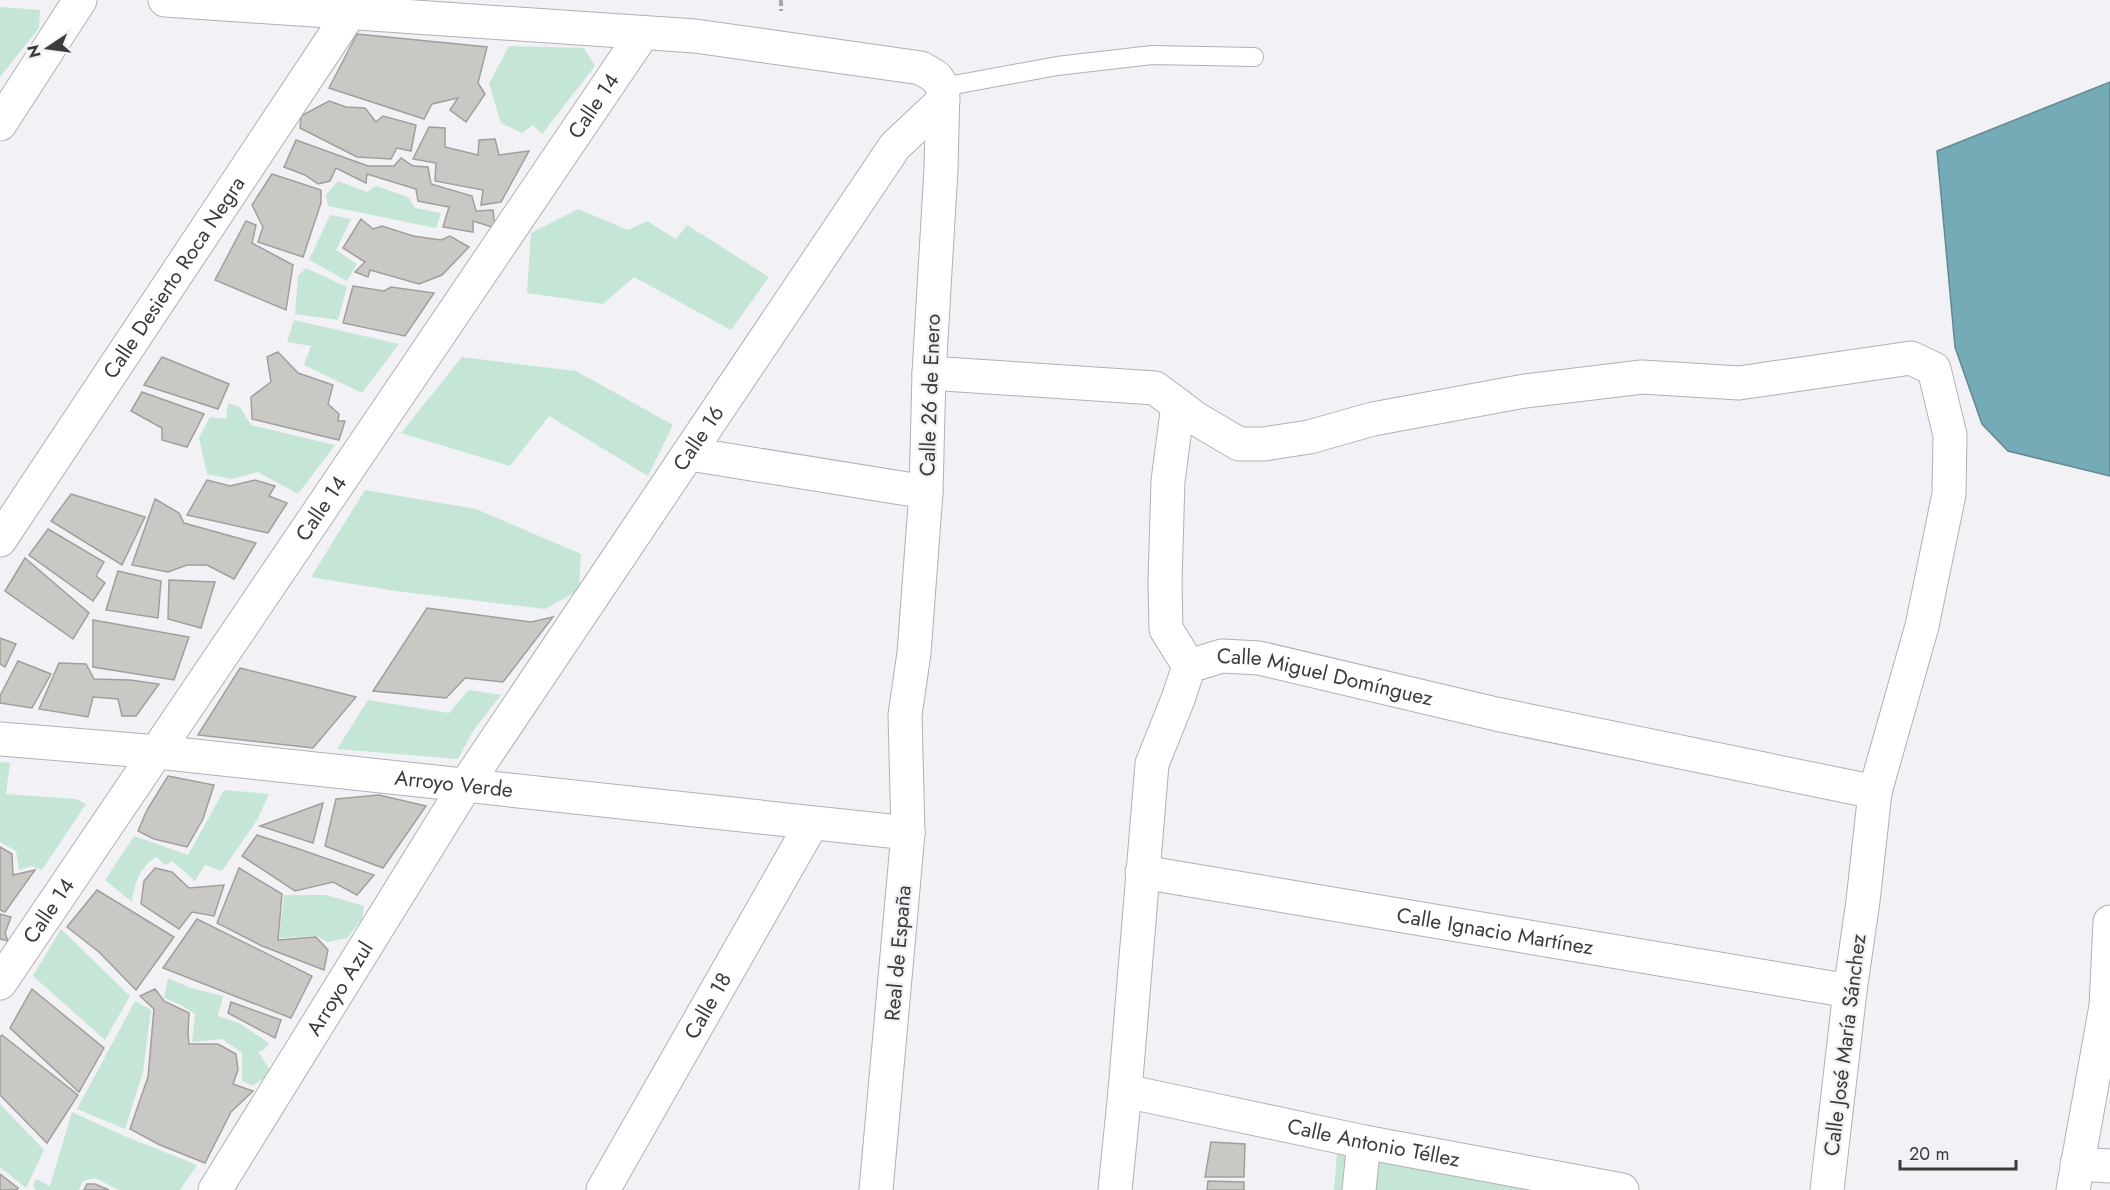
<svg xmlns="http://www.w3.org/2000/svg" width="2110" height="1190" font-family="Jost,sans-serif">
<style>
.green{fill:#c5e6d6}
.water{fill:#75aab7;stroke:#648992;stroke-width:1.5}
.building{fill:#cac8c5;stroke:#a19f9c;stroke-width:1.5}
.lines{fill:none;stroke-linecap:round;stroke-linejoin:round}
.service-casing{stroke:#b1b0b4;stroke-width:20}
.minor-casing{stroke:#b1b0b4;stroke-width:35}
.tertiary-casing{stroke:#b1b0b4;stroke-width:35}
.path{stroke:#a7a7a9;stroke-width:4;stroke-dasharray:6 3;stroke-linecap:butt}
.service{stroke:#fff;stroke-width:18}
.minor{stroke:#fff;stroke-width:33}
.tertiary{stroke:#fff;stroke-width:33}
.labels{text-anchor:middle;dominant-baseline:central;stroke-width:4.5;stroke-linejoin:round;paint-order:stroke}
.street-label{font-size:21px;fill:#3c3c3d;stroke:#f2f1f5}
</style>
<rect width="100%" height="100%" fill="#f2f1f5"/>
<g class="green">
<path d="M0,7L40,10L39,28L0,77Z"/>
<path d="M509,46L584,48L595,66L542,134L533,125L522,133L501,123L489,84Z"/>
<path d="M338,181L367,192L376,186L408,197L415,208L441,213L436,228L328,206L326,195Z"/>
<path d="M578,209L628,230L647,221L676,239L687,225L769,277L731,330L634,277L603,304L527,293L531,233Z"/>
<path d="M330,215L351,219L336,250L357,264L347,281L309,260Z"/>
<path d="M306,268L347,287L338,320L295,314L298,276Z"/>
<path d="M294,320L399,344L362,393L304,365L311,346L287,342Z"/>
<path d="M462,357L576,371L673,425L648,476L549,416L510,466L401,433Z"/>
<path d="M228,403L240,407L251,425L335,445L298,494L258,472L232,479L207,474L199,438L210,417L226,419Z"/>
<path d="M365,490L476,509L581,554L579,590L545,609L396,591L311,577Z"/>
<path d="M469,690L501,695L473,731L458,759L337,749L368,700L449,713Z"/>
<path d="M0,762L10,763L6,794L76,799L86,804L42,870L31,866L19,870L16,851L0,842Z"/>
<path d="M224,790L269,794L257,820L222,871L205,865L195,881L172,861L165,865L156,857C139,868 135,883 132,902L105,880L134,836L188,855Z"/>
<path d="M284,895H326L364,906L362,919L347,938L327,942L317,936L279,938Z"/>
<path d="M61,929L130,996L105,1040L33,976Z"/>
<path d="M168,978L191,988L223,996L218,1016L239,1023L269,1043L265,1049L258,1052L272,1073L253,1086L242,1081V1053L222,1039L192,1042L195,1014L181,1005L164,998Z"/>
<path d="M135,1001L151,1010L143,1072L125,1129L77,1109Z"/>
<path d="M0,1104L44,1150L26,1188L0,1167Z"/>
<path d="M72,1112L122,1135L197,1165L180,1190H119L95,1178L83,1181L79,1190H36L33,1186L36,1179L50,1186Z"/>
<path d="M1339,1129L1563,1190H1334Z"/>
</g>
<path class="water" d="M2110,82V476L2008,451L1982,424L1955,347L1937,151Z"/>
<g class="building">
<path d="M357,34L487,47L478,83L485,94L466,122L450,110L458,98L432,104L424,119L329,88Z"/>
<path d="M329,101L346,107L365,108L376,122L383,116L416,125L411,151L397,148L391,159L357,157L300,128L301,116Z"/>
<path d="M429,127L445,128V147L478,155L479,140L495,139L499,155L529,151L501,202L481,205L483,190L435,181L436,163L413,159Z"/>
<path d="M296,140L368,166H394L401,158L413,166L428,167L431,184L472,196L476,211L493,210L495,228L473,221V232L443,227L449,207L418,201L416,189L367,174L366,183L336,168L330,181L318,184L305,175L284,167Z"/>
<path d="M272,174L321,190V203L303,257L258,242L263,227L252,205Z"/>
<path d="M361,219L373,229L382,226L413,236L441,240L450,236L469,247L442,275L419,284L370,270L368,277L355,272L365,262L343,248Z"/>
<path d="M246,221L256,225L252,243L293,265L286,310L215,280Z"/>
<path d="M353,286L384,291L391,287L434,293L405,336L343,323Z"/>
<path d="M278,352L298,373L333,385L328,404L339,414L338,421H345L339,440L252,419L251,397L271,382L267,357Z"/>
<path d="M162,357L229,384L218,409L144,385Z"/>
<path d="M142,392L204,414L187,447L162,440V428L131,411Z"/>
<path d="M207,480L230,486L255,480L275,486L269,496L287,503L268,533L187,515Z"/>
<path d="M71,494L145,517L122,565L51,521Z"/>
<path d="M155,499L179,513L184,523L256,543L234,579L207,565H187L168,572L132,565Z"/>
<path d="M48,529L104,562L96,576L105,583L93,601L29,555Z"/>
<path d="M25,558L89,613L73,639L5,591Z"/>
<path d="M118,571L161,581L158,618L106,610Z"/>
<path d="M169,580L215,582L201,628L168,619Z"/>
<path d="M427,608L531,622L553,617L503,682L465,678L446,698L373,691Z"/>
<path d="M93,620L189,637L174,680L93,667Z"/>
<path d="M0,638L16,644L5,667L0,664Z"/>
<path d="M18,661L51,674L32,708L0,703V696Z"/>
<path d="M59,663L86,664L94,679L130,680L159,684L136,716H122L118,699L93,697L88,717L39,709Z"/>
<path d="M240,668L356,697L313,748L198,735Z"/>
<path d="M168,776L214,785L203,819L187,847L154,839L138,831L147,810Z"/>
<path d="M379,795L426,806L383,868L325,846L336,799Z"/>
<path d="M323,803L313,843L260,826Z"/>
<path d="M257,835L296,848L374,875L357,895L333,882L295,891L242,856Z"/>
<path d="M0,847L12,854L13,875L35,870L5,912L0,910Z"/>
<path d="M155,868L172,872L189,888L224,885L214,916L192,912L179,929L141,904L144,881Z"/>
<path d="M239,868L282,894L278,940L316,937L328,950L324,970L262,946L217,923Z"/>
<path d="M97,890L174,937L136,990L99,952L67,927Z"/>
<path d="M0,914L11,917L5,933L8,941L0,939Z"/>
<path d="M197,919L312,976L291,1018L163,968Z"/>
<path d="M32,989L104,1048L79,1092L10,1028Z"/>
<path d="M155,989L164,1001L189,1013L188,1034L189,1044H218L236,1054L238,1070L233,1084L253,1091L231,1112L205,1163L160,1145L130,1129L148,1077L154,1009L140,996Z"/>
<path d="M231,1002L281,1020L275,1038L228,1013Z"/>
<path d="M2,1035L78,1095L47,1143L0,1095V1037Z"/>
<path d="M1211,1142L1245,1144L1244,1177H1205Z"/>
<path d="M0,1174L18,1188L17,1190H0Z"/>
<path d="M1208,1181L1244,1182V1190H1207Z"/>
<path d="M87,1184H95L109,1190H84Z"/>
</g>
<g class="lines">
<defs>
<path id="service" d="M943,87L1057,66L1152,55L1254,57"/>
<g id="minor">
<path d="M0,124L80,0"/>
<path d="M929,373L1155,388L1195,418L1239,444H1264L1309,437L1373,419L1525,391L1642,377L1739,383L1911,358L1934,369L1950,435L1949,494L1922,626L1875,792"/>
<path d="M1178,405L1168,481L1165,582L1166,629L1189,666"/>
<path d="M690,454L926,492"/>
<path id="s1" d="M0,540L349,14"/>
<path id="s2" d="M0,739L158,752L908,833"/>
<path id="s3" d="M1142,872L1850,991"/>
<path id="s4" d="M1125,1091L1364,1142L1622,1190"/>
<path d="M2077,1164L2110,1166"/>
<path id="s5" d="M215,1190L465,786L895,146L943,101"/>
<path id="s6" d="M603,1190L812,823"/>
<path id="s7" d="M1115,1190L1125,1091L1152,764L1178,699L1189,666L1222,656L1259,658L1496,714L1875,792L1863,901L1850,991L1827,1190"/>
<path d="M1359,1190L1364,1142"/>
<path d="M2073,1190L2106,1006L2110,922"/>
</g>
<g id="tertiary">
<path d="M165,0L695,36L921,68L936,77L943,87L941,169L929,373L926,492L914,653L905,715L908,833L876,1190"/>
<path id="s8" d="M0,983L643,33"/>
</g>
</defs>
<use href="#service" class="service-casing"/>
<use href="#minor" class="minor-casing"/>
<use href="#tertiary" class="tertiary-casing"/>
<path class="path" d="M781,0V11"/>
<use href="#service" class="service"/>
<use href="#minor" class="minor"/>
<use href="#tertiary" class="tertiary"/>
</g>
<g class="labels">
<g class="street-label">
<text stroke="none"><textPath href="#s8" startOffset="1059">Calle 14</textPath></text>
<text stroke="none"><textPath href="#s1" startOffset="315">Calle Desierto Roca Negra</textPath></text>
<text transform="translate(930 395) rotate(-88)">Calle 26 de Enero</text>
<text stroke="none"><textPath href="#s5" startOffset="894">Calle 16</textPath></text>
<text stroke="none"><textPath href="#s8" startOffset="573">Calle 14</textPath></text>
<text stroke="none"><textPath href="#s7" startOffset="672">Calle Miguel Domínguez</textPath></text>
<text stroke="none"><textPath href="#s2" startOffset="456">Arroyo Verde</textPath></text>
<text stroke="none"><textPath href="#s8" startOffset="87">Calle 14</textPath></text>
<text stroke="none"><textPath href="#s3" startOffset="358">Calle Ignacio Martínez</textPath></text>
<text transform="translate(898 953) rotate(-85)">Real de España</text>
<text stroke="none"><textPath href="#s5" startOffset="237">Arroyo Azul</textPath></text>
<text stroke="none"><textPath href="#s6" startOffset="212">Calle 18</textPath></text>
<text transform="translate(1845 1045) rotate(-83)">Calle José María Sánchez</text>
<text stroke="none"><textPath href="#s4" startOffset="254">Calle Antonio Téllez</textPath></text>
</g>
</g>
<g transform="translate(48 48) rotate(257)" stroke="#f2f1f5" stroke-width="4.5" paint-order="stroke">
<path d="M0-4.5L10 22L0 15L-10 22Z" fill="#3c3c3d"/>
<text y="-9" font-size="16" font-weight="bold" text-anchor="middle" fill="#3c3c3d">N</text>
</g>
<path d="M1900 1160v9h116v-9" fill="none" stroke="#3c3c3d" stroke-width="3"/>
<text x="1909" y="1160" font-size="18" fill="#3c3c3d" stroke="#f2f1f5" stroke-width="4.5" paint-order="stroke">20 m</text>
</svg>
